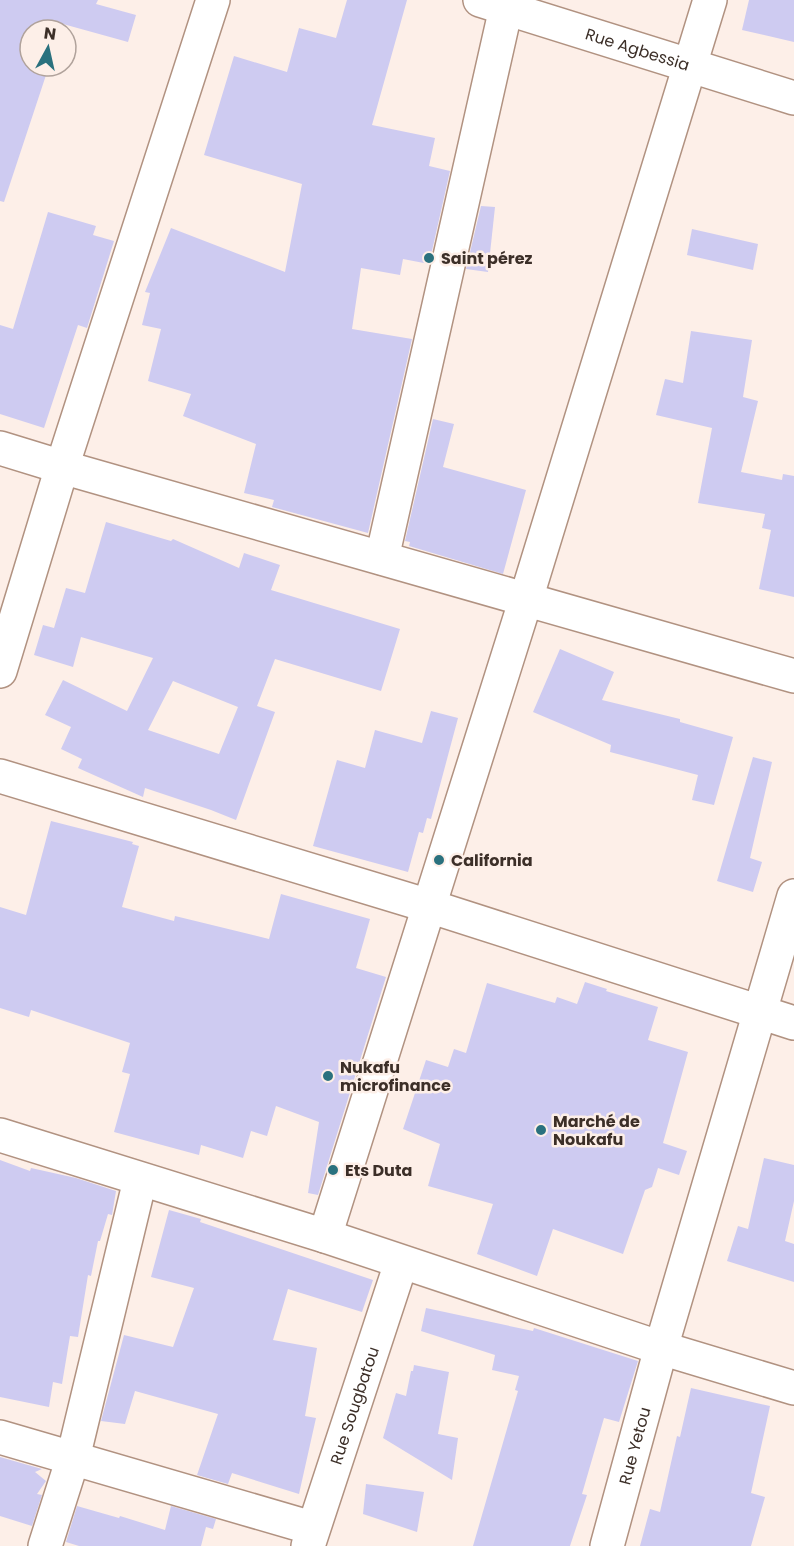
<svg xmlns="http://www.w3.org/2000/svg" width="794" height="1546" font-family="Poppins,sans-serif">
<style>
.building{fill:#cecbf1;fill-rule:evenodd}
.lines{fill:none;stroke-linecap:round;stroke-linejoin:round}
.minor-casing{stroke:#b19281;stroke-width:36}
.minor{stroke:#fff;stroke-width:33}
.poi-dot{fill:#2a717e;stroke:#fdefe8;stroke-width:2}
.labels{text-anchor:middle;dominant-baseline:central;stroke-width:5;stroke-linejoin:round;paint-order:stroke}
.street-label{font-size:16px;fill:#3c2f28;stroke:#fdefe8}
.poi-label{font-size:16px;font-weight:bold;fill:#3c2f28;stroke:#fdefe8;text-anchor:start}
</style>
<rect width="100%" height="100%" fill="#fdefe8"/>
<g class="building">
<path d="M0,0H98L96,4L136,15L128,42L63,24L60,30H30V66H49L4,202L0,201Z"/>
<path d="M347,0H407L372,125L435,138L429,166L450,171L429,264L403,259L400,275L361,268L352,329L412,339L368,533L272,507L274,500L244,493L256,444L183,416L191,394L148,381L161,329L142,325L150,293L145,292L171,228L285,272L302,184L204,155L234,56L287,72L299,28L336,38Z"/>
<path d="M749,0H794V42L742,30Z"/>
<path d="M481,206L495,207L488,272L466,269Z"/>
<path d="M48,212L96,226L93,235L114,241L87,328L78,325L44,428L0,414V325L13,329Z"/>
<path d="M692,229L758,244L753,270L687,255Z"/>
<path d="M691,331L752,340L743,397L758,401L741,472L782,480L783,474L794,476V597L759,589L771,530L762,528L765,514L698,503L712,428L656,415L665,379L683,383Z"/>
<path d="M433,419L454,424L443,467L526,490L503,574L409,546L410,542L405,541Z"/>
<path d="M106,522L171,541L173,539L239,568L244,553L280,565L271,590L400,629L381,691L275,659L257,706L275,712L236,820L211,810L145,788L143,797L78,768L82,759L61,749L71,727L45,715L63,680L127,711L153,658L81,637L73,667L34,655L43,625L54,628L66,588L85,593ZM173,681L238,707L219,754L148,730Z"/>
<path d="M560,649L614,672L602,700L680,719V722L733,737L714,805L692,800L698,775L610,752L611,745L533,712Z"/>
<path d="M431,711L458,718L431,819L427,818L423,833L419,832L408,872L313,846L337,760L365,768L375,730L422,743Z"/>
<path d="M753,757L772,762L750,858L762,862L753,892L717,881Z"/>
<path d="M51,821L133,842L132,844L139,846L122,907L174,921L175,916L269,939L281,894L370,919L356,968L386,977L318,1195L308,1193L319,1122L276,1106L267,1136L251,1131L243,1158L201,1145L199,1155L114,1132L130,1074L122,1072L130,1043L31,1010L29,1017L0,1008V907L26,915Z"/>
<path d="M585,982L607,989L606,991L658,1007L648,1040L688,1052L663,1143L687,1151L679,1175L658,1168L652,1187L645,1190L623,1254L553,1229L537,1276L477,1254L493,1204L428,1186L440,1144L403,1129L426,1060L448,1067L454,1049L466,1053L487,983L555,1003L557,997L577,1004Z"/>
<path d="M764,1158L794,1165V1201L785,1241L794,1244V1282L727,1261L738,1226L748,1229Z"/>
<path d="M0,1160L30,1171L31,1168L76,1178L116,1191L112,1215L108,1214L100,1241H98L91,1276L88,1275L78,1337L70,1336L62,1384L53,1382L49,1407L0,1397Z"/>
<path d="M169,1210L201,1219L200,1222L373,1280L362,1312L288,1289L273,1340L317,1348L305,1416L316,1418L299,1494L232,1473L228,1484L197,1475L218,1414L135,1391L125,1424L101,1421L124,1335L173,1347L194,1288L151,1277Z"/>
<path d="M426,1308L533,1331L534,1328L638,1361L619,1422L604,1418L582,1494L587,1495L570,1546H473L518,1391L515,1390L519,1376L492,1370L495,1355L421,1331Z"/>
<path d="M414,1365L449,1372L438,1434L458,1438L452,1480L383,1438L396,1393L406,1396L411,1371H413Z"/>
<path d="M691,1388L770,1406L751,1493L765,1497L751,1546H640L650,1509L660,1512L677,1436L680,1437Z"/>
<path d="M0,1457L42,1469L35,1472L46,1481L37,1494L42,1495L32,1526L0,1516Z"/>
<path d="M366,1484L424,1492L417,1532L363,1514Z"/>
<path d="M77,1506L119,1518L120,1516L165,1530L171,1506L216,1519L213,1529L206,1527L201,1546H79L66,1542Z"/>
</g>
<g class="lines">
<defs>
<g id="minor">
<path id="s1" d="M480,0L794,98"/>
<path d="M0,448L62,467L794,676"/>
<path d="M382,558L506,8"/>
<path d="M0,671L62,467L213,0"/>
<path d="M0,776L429,906L794,1023"/>
<path d="M0,1135L325,1236L661,1348L794,1388"/>
<path d="M325,1236L526,599L710,0"/>
<path d="M0,1437L312,1528"/>
<path d="M45,1546L73,1458L140,1180"/>
<path id="s2" d="M308,1546L401,1263"/>
<path id="s3" d="M607,1546L661,1348L794,896"/>
</g>
</defs>
<use href="#minor" class="minor-casing"/>
<use href="#minor" class="minor"/>
</g>
<g class="poi-dot">
<circle cx="429" cy="258" r="6"/>
<circle cx="439" cy="860" r="6"/>
<circle cx="328" cy="1076" r="6"/>
<circle cx="541" cy="1130" r="6"/>
<circle cx="333" cy="1170" r="6"/>
</g>
<g class="labels">
<g class="street-label">
<text stroke="none"><textPath href="#s1" startOffset="165">Rue Agbessia</textPath></text>
<text stroke="none"><textPath href="#s2" startOffset="148">Rue Sougbatou</textPath></text>
<text stroke="none"><textPath href="#s3" startOffset="104">Rue Yetou</textPath></text>
</g>
<g class="poi-label">
<text x="441" y="258">Saint pérez</text>
<text x="451" y="860">California</text>
<text x="340" y="1067">Nukafu<tspan x="340" dy="18">microfinance</tspan></text>
<text x="553" y="1121">Marché de<tspan x="553" dy="18">Noukafu</tspan></text>
<text x="345" y="1170">Ets Duta</text>
</g>
</g>
<g transform="translate(48 48) rotate(8)"><circle r="28" fill="#fdefe8" stroke="#b0a29b" stroke-width="1.5"/>
<path d="M0-4.5L10 22L0 15L-10 22Z" fill="#2a717e"/>
<text y="-9" font-size="16" font-weight="bold" text-anchor="middle" fill="#3c2f28">N</text>
</g>
</svg>
